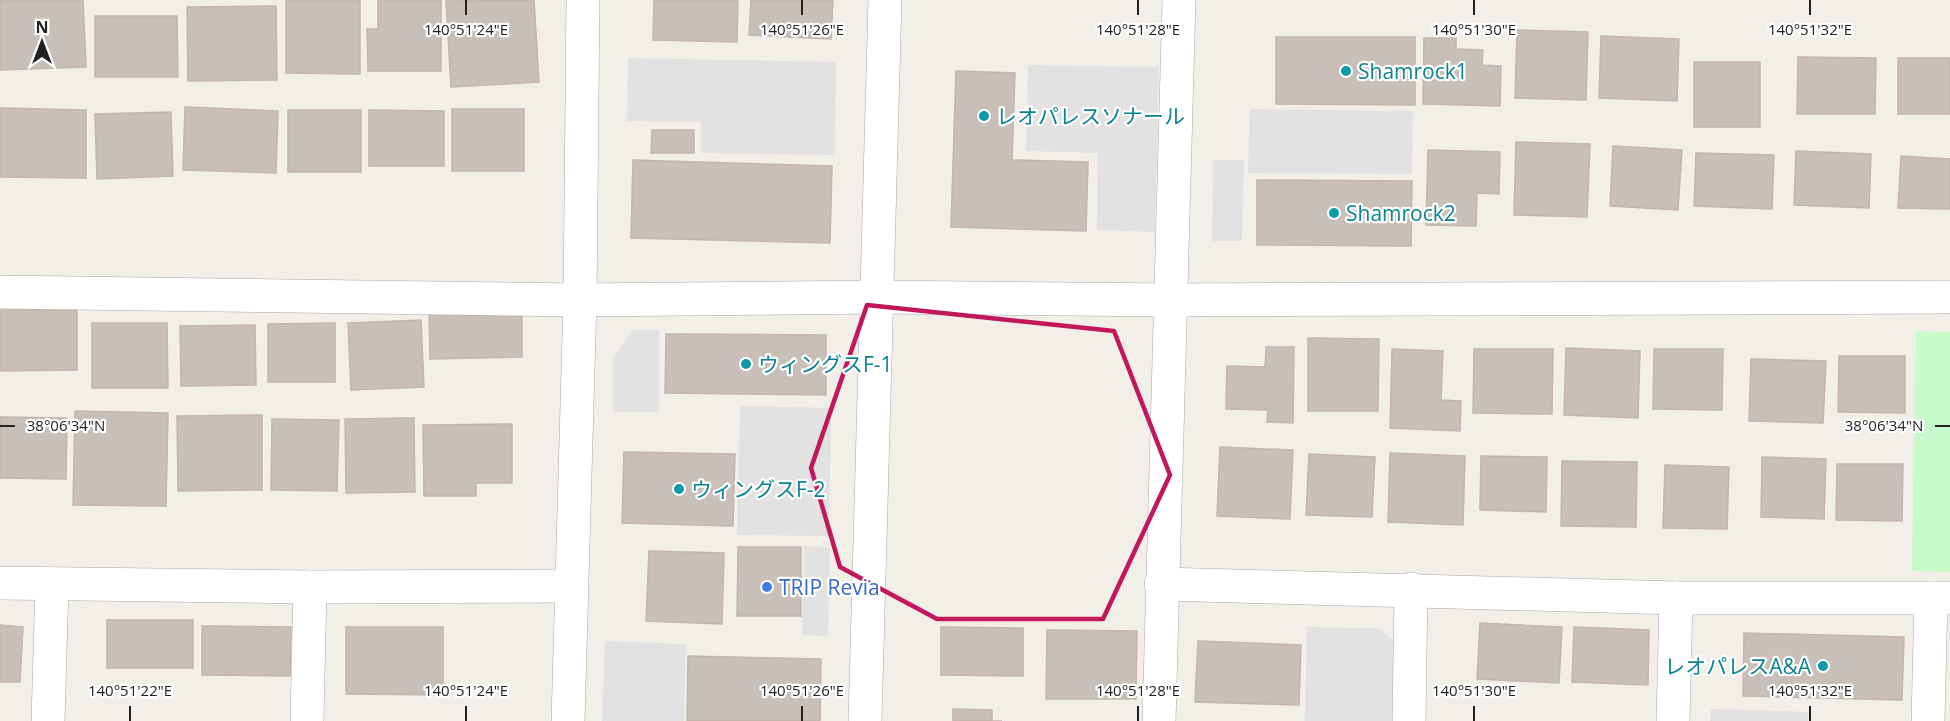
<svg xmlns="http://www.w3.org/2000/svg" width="1950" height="721" font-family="'Open Sans','Noto Sans JP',sans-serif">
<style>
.park{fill:#c8facc}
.parking{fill:#e2e2e2}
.building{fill:#c7bfb8;stroke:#c4b6ab;stroke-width:1.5}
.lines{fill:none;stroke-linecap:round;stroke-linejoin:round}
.minor-casing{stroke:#a9a9a9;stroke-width:34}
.tertiary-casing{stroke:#a9a9a9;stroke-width:34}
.minor{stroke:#fff;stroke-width:33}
.tertiary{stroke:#fff;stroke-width:33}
.marked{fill:none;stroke:#c2185b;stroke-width:4.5;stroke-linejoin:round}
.ticks{fill:none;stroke:#222;stroke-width:2}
.culture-dot{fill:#0f9aa8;stroke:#fff;stroke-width:2}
.shop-dot{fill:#3f7fe0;stroke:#fff;stroke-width:2}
.labels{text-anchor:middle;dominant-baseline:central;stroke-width:4.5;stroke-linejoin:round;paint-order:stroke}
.culture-label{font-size:21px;fill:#0d838f;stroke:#fff;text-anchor:start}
.shop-label{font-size:21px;fill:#366cbe;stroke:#fff;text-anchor:start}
.ticks-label{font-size:15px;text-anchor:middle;fill:#222;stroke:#fff;stroke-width:4.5;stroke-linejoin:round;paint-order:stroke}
</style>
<rect width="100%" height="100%" fill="#f2efe9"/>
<path class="park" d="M1916,331L1950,332V572L1912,571Z"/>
<g class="parking">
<path d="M628,58L836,62L835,155L701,153V122L627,121Z"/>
<path d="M1028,65L1159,67L1155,232L1097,230L1098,153L1026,151Z"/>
<path d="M1250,109L1413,111L1412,174L1248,173Z"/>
<path d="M1213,160H1244L1242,241H1212Z"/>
<path d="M633,330H659V412H613V357Z"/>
<path d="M740,406L831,408L829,536L737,535Z"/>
<path d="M804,546L830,547L828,636L802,635Z"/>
<path d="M1307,627L1377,628L1402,645L1400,721H1305Z"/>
<path d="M605,641L686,644L684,721H602Z"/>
<path d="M1711,709L1809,712L1808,721H1710Z"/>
</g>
<g class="building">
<path d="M0,0H83L86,67L0,70Z"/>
<path d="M286,0H360V74L286,73Z"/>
<path d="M378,0H441V71H368L367,29H378Z"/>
<path d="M534,0L539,82L451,87L446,1Z"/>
<path d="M654,0H738L737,42L653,40Z"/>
<path d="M751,0H833L831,39L749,35Z"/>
<path d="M276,6L277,80L188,81L187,7Z"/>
<path d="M95,16H177L178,77H95Z"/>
<path d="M1517,30L1588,32L1586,100L1515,98Z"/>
<path d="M1601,36L1679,39L1677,101L1599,98Z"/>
<path d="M1276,37H1415V105L1276,104Z"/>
<path d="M1424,38H1456V49L1483,50L1482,65L1501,66L1500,106L1423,104Z"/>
<path d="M1798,57L1876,58L1875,114H1797Z"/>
<rect x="1898" y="58" width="52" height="56"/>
<rect x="1694" y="62" width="66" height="65"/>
<path d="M956,71L1015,73L1012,160L1088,162L1086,231L951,227Z"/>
<path d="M185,107L278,111L276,173L183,170Z"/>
<path d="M0,108L86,110V178L0,177Z"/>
<rect x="452" y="109" width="72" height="62"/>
<rect x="288" y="110" width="73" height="62"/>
<path d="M369,110L444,111V166H369Z"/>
<path d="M171,112L173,176L97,179L95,114Z"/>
<path d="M652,130H694V153H651Z"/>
<path d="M1516,142L1590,144L1587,217L1514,215Z"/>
<path d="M1613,146L1682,150L1678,210L1610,206Z"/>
<path d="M1428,150L1500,152L1499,194L1477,193L1476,226L1426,225Z"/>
<path d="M1796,151L1871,154L1869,208L1794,205Z"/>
<path d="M1696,153L1774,155L1772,209L1694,206Z"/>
<path d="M1901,156L1950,159V209L1898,208Z"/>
<path d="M633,160L832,166L830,243L631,238Z"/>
<path d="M1257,180L1412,181L1411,246L1257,245Z"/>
<path d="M522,305V357L430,359L429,307Z"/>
<path d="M0,310H77V370L0,371Z"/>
<path d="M421,320L424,387L351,390L348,323Z"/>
<path d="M92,323H167L168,388H92Z"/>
<path d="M335,323V382H268V324Z"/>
<path d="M255,325L256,385L181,386L180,326Z"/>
<path d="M666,334L826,335V395L665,393Z"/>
<path d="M1308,338L1379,339L1378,411H1308Z"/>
<path d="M1266,347H1294L1293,423L1267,422L1268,410L1226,409L1227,366L1265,367Z"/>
<path d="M1566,348L1640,351L1638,418L1564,415Z"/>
<path d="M1392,349L1443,351L1441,400L1461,401L1460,431L1390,428Z"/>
<path d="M1474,349H1553L1552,414L1473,413Z"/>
<path d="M1654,349H1723L1722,410L1653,409Z"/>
<path d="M1839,356H1905V413L1838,412Z"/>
<path d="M1751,359L1826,361L1823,423L1749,421Z"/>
<path d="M75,411L168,413L166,506L73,505Z"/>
<path d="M262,415V490L178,491L177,416Z"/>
<path d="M0,417L67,418L66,479L0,478Z"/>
<path d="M414,418L415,492L346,493L345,419Z"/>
<path d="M272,419L339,420L337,491L271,490Z"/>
<path d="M512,424V483H476V496H424L423,425Z"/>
<path d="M1220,447L1293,450L1290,519L1217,516Z"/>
<path d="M624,452L735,454L733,526L622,523Z"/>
<path d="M1390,453L1465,456L1463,525L1388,522Z"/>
<path d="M1309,454L1375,457L1372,517L1306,515Z"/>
<path d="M1481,456L1547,457L1546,512L1480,510Z"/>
<path d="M1762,457L1826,459L1824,519L1761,517Z"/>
<path d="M1562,461L1637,462L1636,527L1561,526Z"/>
<path d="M1837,464H1903L1902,521L1836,520Z"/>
<path d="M1665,465L1729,467L1727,529L1663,528Z"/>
<path d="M738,547H801V616H737Z"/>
<path d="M649,551L724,553L722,624L646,621Z"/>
<rect x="107" y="620" width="86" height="48"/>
<path d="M1480,623L1562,627L1559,683L1477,679Z"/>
<path d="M0,625L23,627L20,682H0Z"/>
<path d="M202,626L291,627L290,676L202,675Z"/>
<path d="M346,627H443V695L346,694Z"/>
<path d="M941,627L1023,628V676L941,675Z"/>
<path d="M1574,627L1649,630L1648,685L1572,682Z"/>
<path d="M1047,630L1137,631L1136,699H1046Z"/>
<path d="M1744,633L1904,637L1902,700L1743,696Z"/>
<path d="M1198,641L1301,645L1299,705L1195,702Z"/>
<path d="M688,656L821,659L820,721H687Z"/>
<path d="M953,709L992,710V721H1002H953Z"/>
</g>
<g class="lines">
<defs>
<g id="minor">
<path d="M0,292L580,300L878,297L1172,300L1950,297"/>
<path d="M0,583L310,587L571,586"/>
<path d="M1161,584L1676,598H1950"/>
<path d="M48,721L52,584"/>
<path d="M307,721L310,587"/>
<path d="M568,721L580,300L583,0"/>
<path d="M1159,721L1179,0"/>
<path d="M1409,721L1411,589"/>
<path d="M1673,721L1676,598"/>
<path d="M1928,721L1931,598"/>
</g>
<path id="tertiary" d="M865,721L885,0"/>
</defs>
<use href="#minor" class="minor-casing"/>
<use href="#tertiary" class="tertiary-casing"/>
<use href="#minor" class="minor"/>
<use href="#tertiary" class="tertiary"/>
</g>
<path class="marked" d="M867,305L1114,331L1170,475L1103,619H937L840,567L811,468Z"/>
<path class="ticks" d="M466,0V15M802,0V15M1138,0V15M1474,0V15M1810,0V15M0,426H15M1935,426H1950M130,706V721M466,706V721M802,706V721M1138,706V721M1474,706V721M1810,706V721"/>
<g class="culture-dot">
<circle cx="1346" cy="71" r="6"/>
<circle cx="984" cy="116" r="6"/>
<circle cx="1334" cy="213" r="6"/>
<circle cx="746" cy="364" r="6"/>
<circle cx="679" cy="489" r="6"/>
<circle cx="1823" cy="666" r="6"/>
</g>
<circle class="shop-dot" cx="767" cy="587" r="6"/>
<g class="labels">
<g class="culture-label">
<text x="1358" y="71">Shamrock1</text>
<text x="996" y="116">レオパレスソナール</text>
<text x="1346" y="213">Shamrock2</text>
<text x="758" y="364">ウィングスF-1</text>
<text x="691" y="489">ウィングスF-2</text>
<text x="1811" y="666" text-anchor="end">レオパレスA&amp;A</text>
</g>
<g class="shop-label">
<text x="779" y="587">TRIP Revia</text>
</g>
</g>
<g class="ticks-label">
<text x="466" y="35">140°51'24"E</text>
<text x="802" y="35">140°51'26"E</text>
<text x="1138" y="35">140°51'28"E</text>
<text x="1474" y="35">140°51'30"E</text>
<text x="1810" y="35">140°51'32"E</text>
<text x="66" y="431">38°06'34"N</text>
<text x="1884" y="431">38°06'34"N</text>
<text x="130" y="696">140°51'22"E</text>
<text x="466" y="696">140°51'24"E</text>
<text x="802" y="696">140°51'26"E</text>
<text x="1138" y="696">140°51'28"E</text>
<text x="1474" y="696">140°51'30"E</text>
<text x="1810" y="696">140°51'32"E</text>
</g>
<g transform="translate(42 42)" stroke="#ffffff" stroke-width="4.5" paint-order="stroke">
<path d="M0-4.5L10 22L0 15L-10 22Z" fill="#222222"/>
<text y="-9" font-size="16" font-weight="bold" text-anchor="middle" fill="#222222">N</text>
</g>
</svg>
